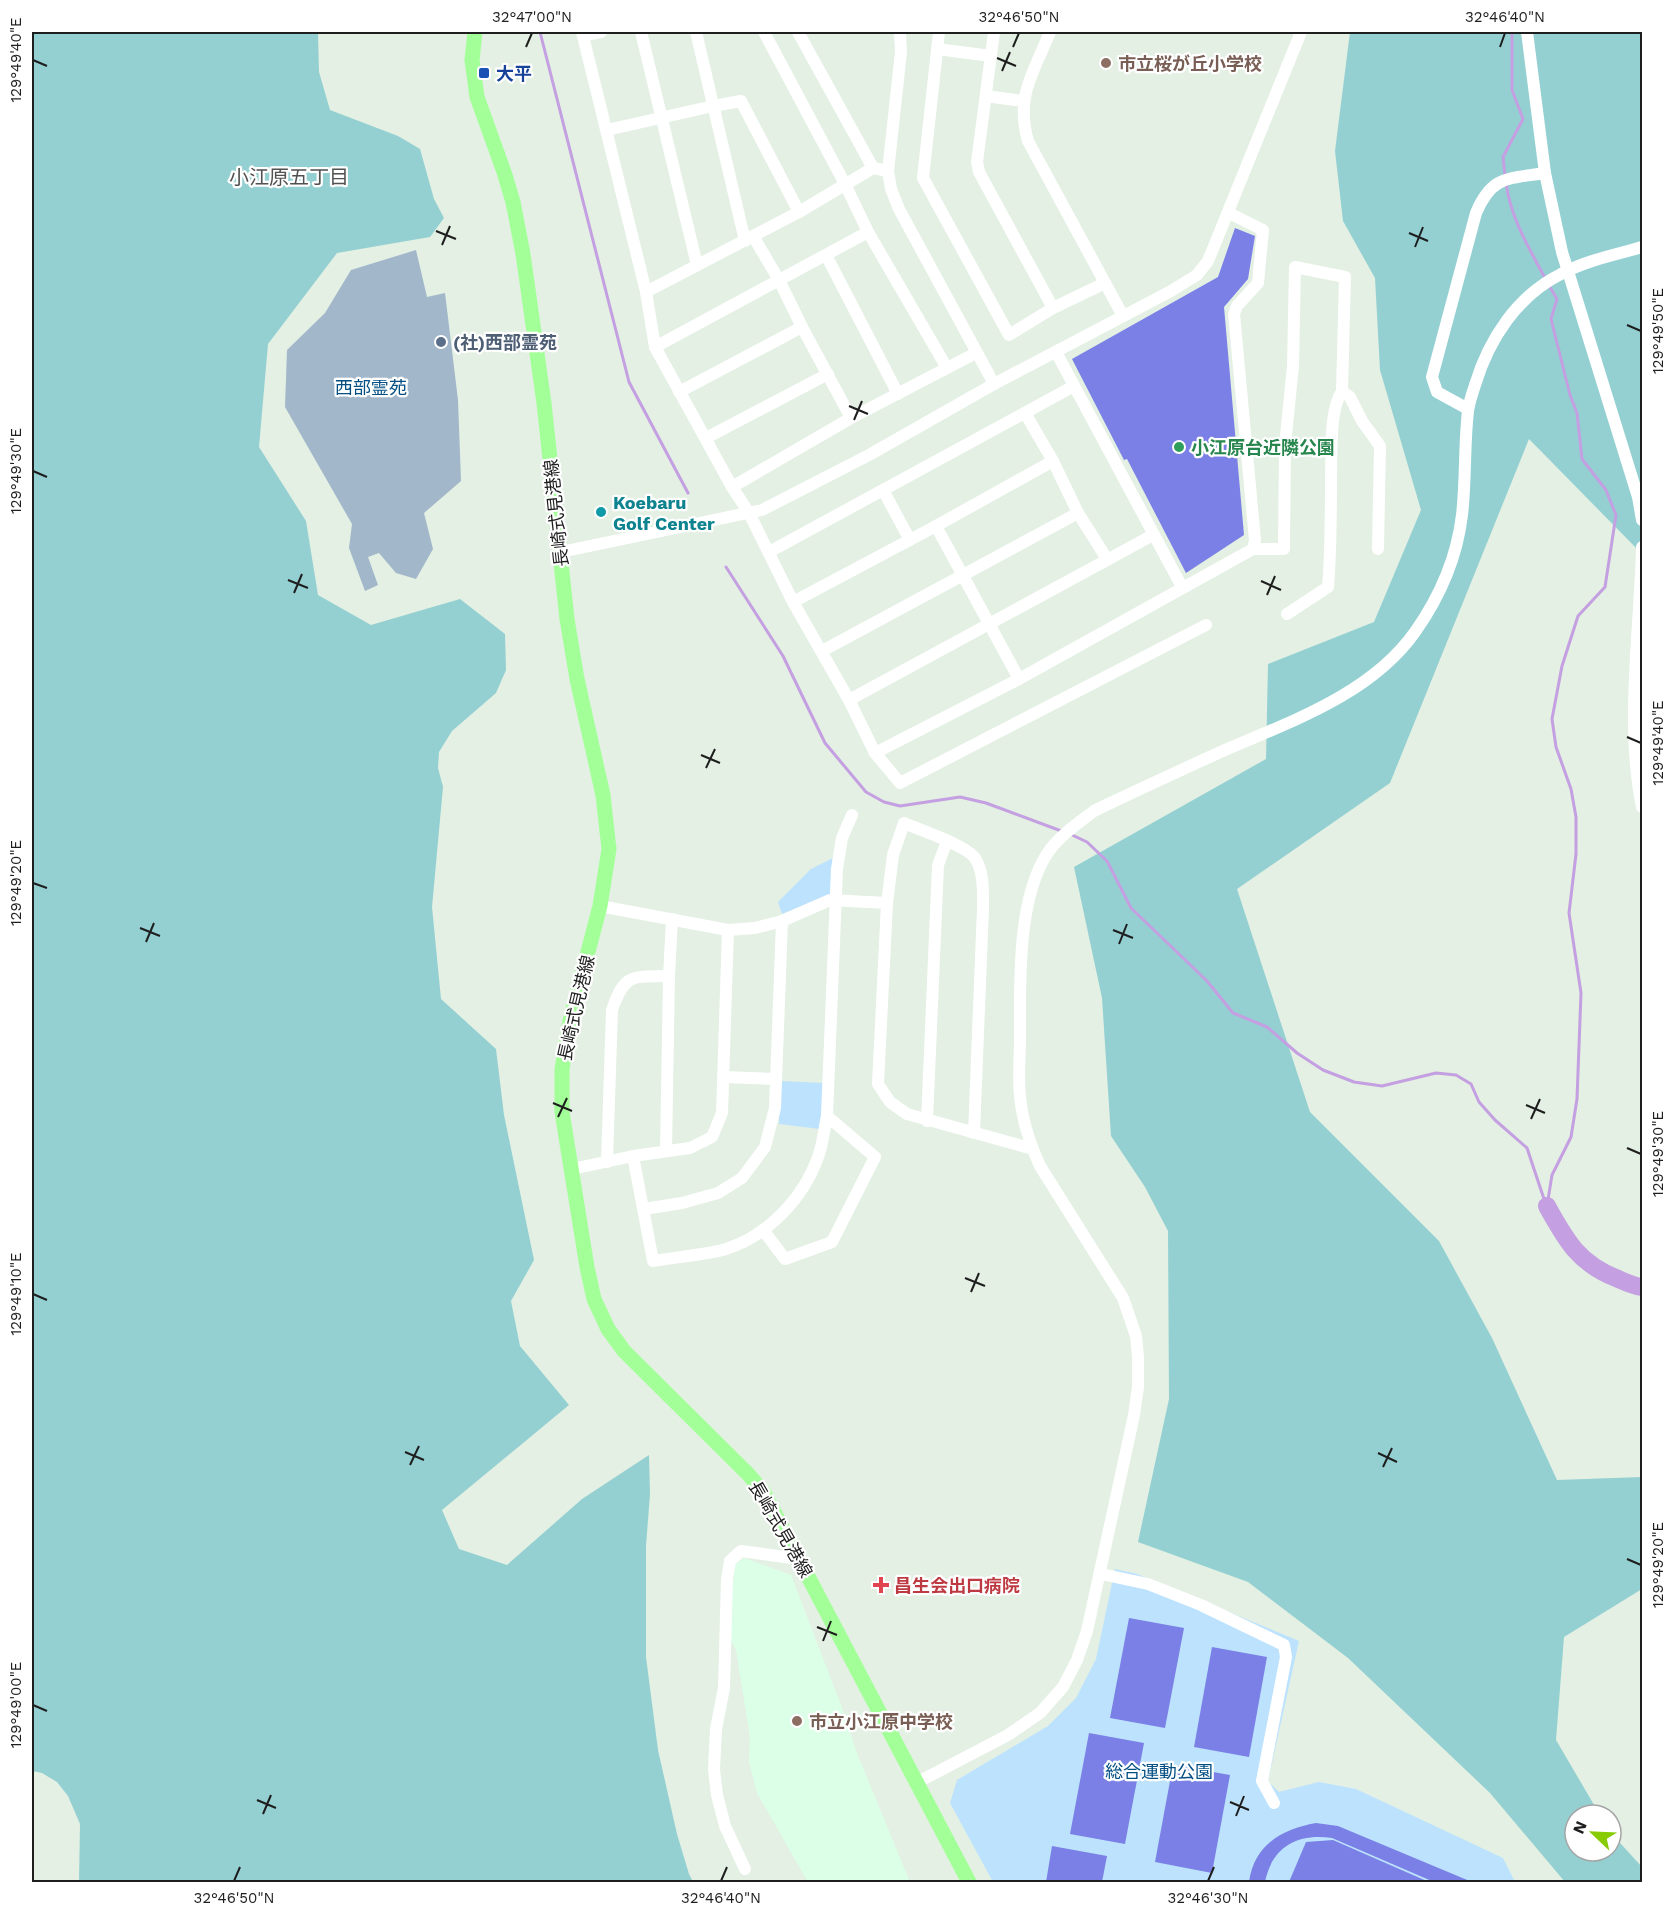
<svg xmlns="http://www.w3.org/2000/svg" width="1674" height="1914" font-family="'Work Sans','Noto Sans JP',sans-serif">
<style>
.education{fill:#dcffe8}
.forest{fill:#94d0d2}
.cemetery{fill:#a2b7ca}
.park{fill:#bce2fe}
.pitch{fill:#7a80e5}
.lines{fill:none;stroke-linecap:round;stroke-linejoin:round}
.stream{stroke:#c49fe1;stroke-width:3}
.river{stroke:#c49fe1;stroke-width:18}
.minor{stroke:#fff;stroke-width:12}
.major{stroke:#a3ff98;stroke-width:15}
.ticks{fill:none;stroke:#1e1e1e;stroke-width:2}
.education-dot{fill:#8d6e63;stroke:#fff;stroke-width:2}
.transit-dot{fill:#1a4fb4;stroke:#fff;stroke-width:2}
.service-dot{fill:#5c6f8a;stroke:#fff;stroke-width:2}
.leisure-dot{fill:#2e9e5b;stroke:#fff;stroke-width:2}
.culture-dot{fill:#0f9aa8;stroke:#fff;stroke-width:2}
.health-dot{fill:#e0444e;stroke:#fff;stroke-width:2}
.labels{text-anchor:middle;dominant-baseline:central;stroke-width:4.5;stroke-linejoin:round;paint-order:stroke}
.education-label{font-size:18px;font-weight:bold;fill:#785e54;stroke:#fff;text-anchor:start}
.transit-label{font-size:18px;font-weight:bold;fill:#164399;stroke:#fff;text-anchor:start}
.service-label{font-size:18px;font-weight:bold;fill:#4e5e75;stroke:#fff;text-anchor:start}
.park-label{font-size:18px;fill:#034f84;stroke:#fff}
.leisure-label{font-size:18px;font-weight:bold;fill:#27864d;stroke:#fff;text-anchor:start}
.culture-label{font-size:18px;font-weight:bold;fill:#0d838f;stroke:#fff;text-anchor:start}
.street-label{font-size:18px;fill:#1e1e1e;stroke:#fff}
.health-label{font-size:18px;font-weight:bold;fill:#be3a42;stroke:#fff;text-anchor:start}
.neighbourhood-label{font-size:20px;fill:#515151;stroke:#fff}
.neatline{fill:none;stroke:#1e1e1e;stroke-width:2}
.ticks-label{font-size:15px;text-anchor:middle;fill:#1e1e1e}
</style>
<rect width="100%" height="100%" fill="#e3f0e3"/>
<path class="education" d="M744,1558L791,1575L841,1705L856,1751L910,1882H808L757,1793L749,1762L750,1737L736,1650L728,1635L735,1565Z"/>
<g class="forest">
<path d="M32,32H318L319,72L330,110L398,136L420,149L434,199L444,218L430,237L337,253L268,344L259,447L306,521L318,595L371,625L460,599L505,634L506,670L496,693L452,731L439,752L438,768L443,787L432,907L441,999L496,1049L504,1115L534,1260L511,1301L520,1346L569,1405L442,1510L459,1549L507,1565L582,1499L649,1455L650,1494L646,1546V1657L658,1750L677,1834L689,1874L693,1882H79L80,1824L68,1796L57,1782L42,1773L32,1771Z"/>
<path d="M1350,32H1642V554L1529,439L1390,783L1237,889L1310,1112L1439,1241L1492,1338L1557,1480L1642,1477V1589L1564,1637L1556,1740L1600,1815H1575V1851H1611V1833L1642,1867V1882H1565L1490,1793L1348,1658L1248,1582L1138,1542L1169,1399L1168,1231L1145,1187L1111,1136L1102,998L1074,867L1266,759L1268,664L1374,622L1421,510L1380,370L1375,278L1343,221L1335,151Z"/>
</g>
<path class="cemetery" d="M416,250L427,297L445,293L458,400L461,481L424,513L433,549L416,579L396,573L379,553L368,557L378,585L365,591L349,548L352,524L285,407L287,350L325,313L351,270Z"/>
<g class="park">
<path d="M833,858L830,894L782,914L778,902L811,869Z"/>
<path d="M780,1081L824,1083L820,1129L779,1124Z"/>
<path d="M1115,1569L1137,1574L1299,1641L1268,1781L1279,1792L1319,1782L1356,1789L1503,1858L1515,1882H993L950,1803L957,1780L1048,1726L1076,1698L1096,1659Z"/>
</g>
<g class="pitch">
<path d="M1235,228L1255,236L1248,279L1224,307L1244,535L1186,573L1127,459L1124,460L1072,359L1218,277Z"/>
<path d="M1129,1618L1184,1628L1165,1728L1110,1718Z"/>
<path d="M1212,1647L1267,1657L1249,1757L1194,1747Z"/>
<path d="M1089,1733L1144,1743L1125,1844L1070,1834Z"/>
<path d="M1173,1765L1230,1775L1212,1873L1155,1862Z"/>
<path d="M1316,1823L1338,1826L1472,1882H1434L1332,1838C1297,1833 1272,1847 1265,1882H1249C1254,1845 1282,1829 1316,1823Z"/>
<path d="M1333,1840L1429,1882H1289L1306,1842Z"/>
<path d="M1052,1846L1107,1856L1102,1882H1046Z"/>
</g>
<g class="lines">
<g class="stream">
<path d="M540,32L629,382L688,493"/>
<path d="M1505,176L1503,157L1523,119L1512,90V32"/>
<path d="M1506,182C1510,217 1529,248 1545,278"/>
<path d="M726,567L783,656L825,743L866,792L884,802L900,806L960,797L986,803L1064,832"/>
<path d="M1070,834L1087,842L1107,861L1131,908L1207,981L1233,1013L1267,1027L1297,1053L1323,1070L1354,1082L1382,1086L1436,1073L1456,1075L1471,1084L1479,1102L1495,1120L1527,1148L1546,1205"/>
<path d="M1547,1206L1552,1175L1571,1137L1577,1099L1581,993L1569,913L1576,854V817L1571,789L1556,747L1552,719L1562,666L1578,616L1605,587L1616,515L1606,490L1582,459L1577,413L1570,395L1551,319L1557,299L1548,284"/>
</g>
<path class="river" d="M1547,1206C1566,1240 1578,1263 1616,1278C1625,1282 1633,1286 1642,1287"/>
<g class="minor">
<path d="M582,32L646,292L655,347L732,487L749,513L793,602L849,700L875,753L900,783L1206,625"/>
<path d="M641,32L697,265"/>
<path d="M696,32L745,241"/>
<path d="M764,32L845,184L868,232L947,368"/>
<path d="M798,32L873,168"/>
<path d="M900,32L901,52L888,171L891,189L899,209L994,384"/>
<path d="M939,32L923,178L1009,335L1053,308L1105,283"/>
<path d="M994,32L977,162L979,172L1053,308"/>
<path d="M1050,32C1034,72 1015,96 1028,141L1123,316"/>
<path d="M1527,32L1545,173L1562,252L1638,497L1642,520"/>
<path d="M583,36L601,32"/>
<path d="M937,49L991,56"/>
<path d="M986,96L1023,101"/>
<path d="M607,130L713,106L741,101L799,212"/>
<path d="M753,236L779,280L802,327L851,418"/>
<path d="M826,255L898,394"/>
<path d="M646,292L799,212L873,168L888,171"/>
<path d="M655,347L868,232"/>
<path d="M1056,352L1182,587"/>
<path d="M1342,391L1350,397L1362,421L1380,446L1378,549"/>
<path d="M679,392L802,327"/>
<path d="M1468,409L1437,392L1432,377L1476,213C1492,175 1508,179 1545,173"/>
<path d="M1025,413L1053,461L1078,513L1107,559"/>
<path d="M706,438L828,374"/>
<path d="M732,487L851,418L976,353"/>
<path d="M883,490L910,540"/>
<path d="M936,526L1019,679"/>
<path d="M1642,547C1640,630 1625,725 1642,807"/>
<path d="M1253,549H1284L1285,445L1293,366L1295,267L1345,277L1342,391C1329,411 1332,452 1331,477C1331,513 1331,550 1328,587L1287,614"/>
<path d="M561,552L762,510L869,455L994,384L1171,291L1197,275L1208,261L1301,32"/>
<path d="M769,552L1074,386"/>
<path d="M793,602L936,526L1053,461"/>
<path d="M822,651L1078,513"/>
<path d="M849,700L1153,535"/>
<path d="M875,753L1019,679L1253,549L1255,540L1234,314L1237,306L1258,283L1263,230L1229,213"/>
<path d="M887,903L893,855L904,823C920,830 966,845 975,858C984,872 983,891 983,908L974,1133"/>
<path d="M600,906L728,930L755,928L782,921L830,900L887,903L878,1084L890,1102L907,1114L1033,1149"/>
<path d="M723,1077L776,1079"/>
<path d="M927,1121L938,865L947,841"/>
<path d="M666,1151L669,976L672,919"/>
<path d="M633,1156L653,1261C675,1257 706,1255 726,1249C768,1236 804,1197 818,1157C823,1144 824,1129 827,1116L837,869L842,838L852,815"/>
<path d="M607,1162L612,1010C625,972 633,977 669,976"/>
<path d="M572,1169L633,1156L690,1148L712,1137L722,1113L728,930"/>
<path d="M644,1209L682,1203L718,1193L742,1178L765,1147L775,1108L782,921"/>
<path d="M763,1230L785,1259L832,1242L875,1157L827,1116"/>
<path d="M1101,1574L1148,1584L1201,1605L1284,1645L1286,1657L1262,1781L1274,1803"/>
<path d="M918,1782L1008,1735L1040,1713L1063,1687L1077,1660L1087,1631L1134,1415L1138,1387V1357L1136,1336L1123,1298L1040,1166C1030,1144 1022,1120 1020,1096C1018,1077 1020,1056 1020,1037C1020,984 1017,900 1047,854C1058,837 1078,823 1094,811C1137,790 1181,770 1225,750C1292,721 1371,694 1415,632C1439,598 1457,557 1462,515C1466,481 1464,446 1468,411C1469,403 1472,394 1475,385C1489,339 1517,296 1561,274C1587,260 1615,255 1642,247"/>
<path d="M745,1869L725,1826L717,1795L714,1769L716,1729L724,1688L727,1579L730,1561L741,1551L799,1559"/>
</g>
<path class="major" d="M475,32L472,60L477,97L504,172L513,202L523,254L544,403L567,619L577,679L603,795L609,849L600,906L570,1021L562,1069V1112L587,1267L594,1299L608,1329L624,1351L749,1475L764,1493L969,1882"/>
</g>
<path class="ticks" d="M526,47L532,33M1013,47L1019,33M1500,47L1505,33M997,58L1016,66M33,60L47,66M1002,71L1010,52M436,231L456,239M1409,233L1428,241M442,245L450,226M1415,247L1423,227M1627,325L1641,331M849,406L868,414M854,420L862,401M33,471L47,477M288,580L308,588M1261,581L1281,590M294,593L302,574M1267,595L1275,576M1627,737L1641,743M701,755L720,763M706,768L715,749M33,883L47,888M140,928L160,936M1113,930L1133,938M146,942L154,923M1119,944L1127,924M553,1103L572,1111M1526,1105L1545,1113M558,1117L567,1098M1531,1119L1540,1099M1627,1148L1641,1154M965,1278L985,1286M971,1292L979,1273M33,1294L47,1300M405,1452L424,1460M1378,1453L1397,1462M410,1465L419,1446M1383,1467L1392,1448M1627,1559L1641,1565M817,1627L837,1635M823,1641L831,1621M33,1705L47,1711M257,1800L276,1808M1230,1802L1249,1810M263,1814L271,1795M1236,1816L1244,1796M234,1881L240,1867M721,1881L727,1867M1208,1881L1214,1867"/>
<g class="education-dot">
<circle cx="1106" cy="63" r="6"/>
<circle cx="797" cy="1721" r="6"/>
</g>
<rect class="transit-dot" x="478" y="67" width="12" height="12" rx="3"/>
<circle class="service-dot" cx="441" cy="342" r="6"/>
<circle class="leisure-dot" cx="1179" cy="447" r="6"/>
<circle class="culture-dot" cx="601" cy="512" r="6"/>
<path class="health-dot" d="M878 1576h6v6h6v6h-6v6h-6v-6h-6v-6h6z"/>
<g class="labels">
<g class="education-label">
<text x="1118" y="63">市立桜が丘小学校</text>
<text x="809" y="1721">市立小江原中学校</text>
</g>
<g class="transit-label">
<text x="496" y="73">大平</text>
</g>
<g class="service-label">
<text x="453" y="342">(社)西部霊苑</text>
</g>
<g class="park-label">
<text x="371" y="387">西部霊苑</text>
<text x="1159" y="1771">総合運動公園</text>
</g>
<g class="leisure-label">
<text x="1191" y="447">小江原台近隣公園</text>
</g>
<g class="culture-label">
<text x="613" y="502">Koebaru<tspan x="613" dy="21">Golf Center</tspan></text>
</g>
<g class="street-label">
<text transform="translate(556 513) rotate(-96)">長崎式見港線</text>
<text transform="translate(576 1008) rotate(-77)">長崎式見港線</text>
<text transform="translate(781 1529) rotate(60)">長崎式見港線</text>
</g>
<g class="health-label">
<text x="894" y="1585">昌生会出口病院</text>
</g>
<g class="neighbourhood-label">
<text x="289" y="177">小江原五丁目</text>
</g>
</g>
<rect width="1674" height="1914" fill="none" stroke="#ffffff" stroke-width="66"/>
<g transform="translate(1593 1833) rotate(293)"><circle r="28" fill="#ffffff" stroke="#a5a5a5" stroke-width="1.5"/>
<path d="M0-4.5L10 22L0 15L-10 22Z" fill="#88cb00"/>
<text y="-9" font-size="16" font-weight="bold" text-anchor="middle" fill="#1e1e1e">N</text>
</g>
<rect x="33" y="33" width="1608" height="1848" class="neatline"/>
<g class="ticks-label">
<text x="532" y="22">32°47'00"N</text>
<text x="1019" y="22">32°46'50"N</text>
<text x="1505" y="22">32°46'40"N</text>
<text transform="translate(16 60) rotate(-90)" y="5">129°49'40"E</text>
<text transform="translate(1658 331) rotate(-90)" y="5">129°49'50"E</text>
<text transform="translate(16 471) rotate(-90)" y="5">129°49'30"E</text>
<text transform="translate(1658 743) rotate(-90)" y="5">129°49'40"E</text>
<text transform="translate(16 883) rotate(-90)" y="5">129°49'20"E</text>
<text transform="translate(1658 1154) rotate(-90)" y="5">129°49'30"E</text>
<text transform="translate(16 1294) rotate(-90)" y="5">129°49'10"E</text>
<text transform="translate(1658 1565) rotate(-90)" y="5">129°49'20"E</text>
<text transform="translate(16 1705) rotate(-90)" y="5">129°49'00"E</text>
<text x="234" y="1903">32°46'50"N</text>
<text x="721" y="1903">32°46'40"N</text>
<text x="1208" y="1903">32°46'30"N</text>
</g>
</svg>
